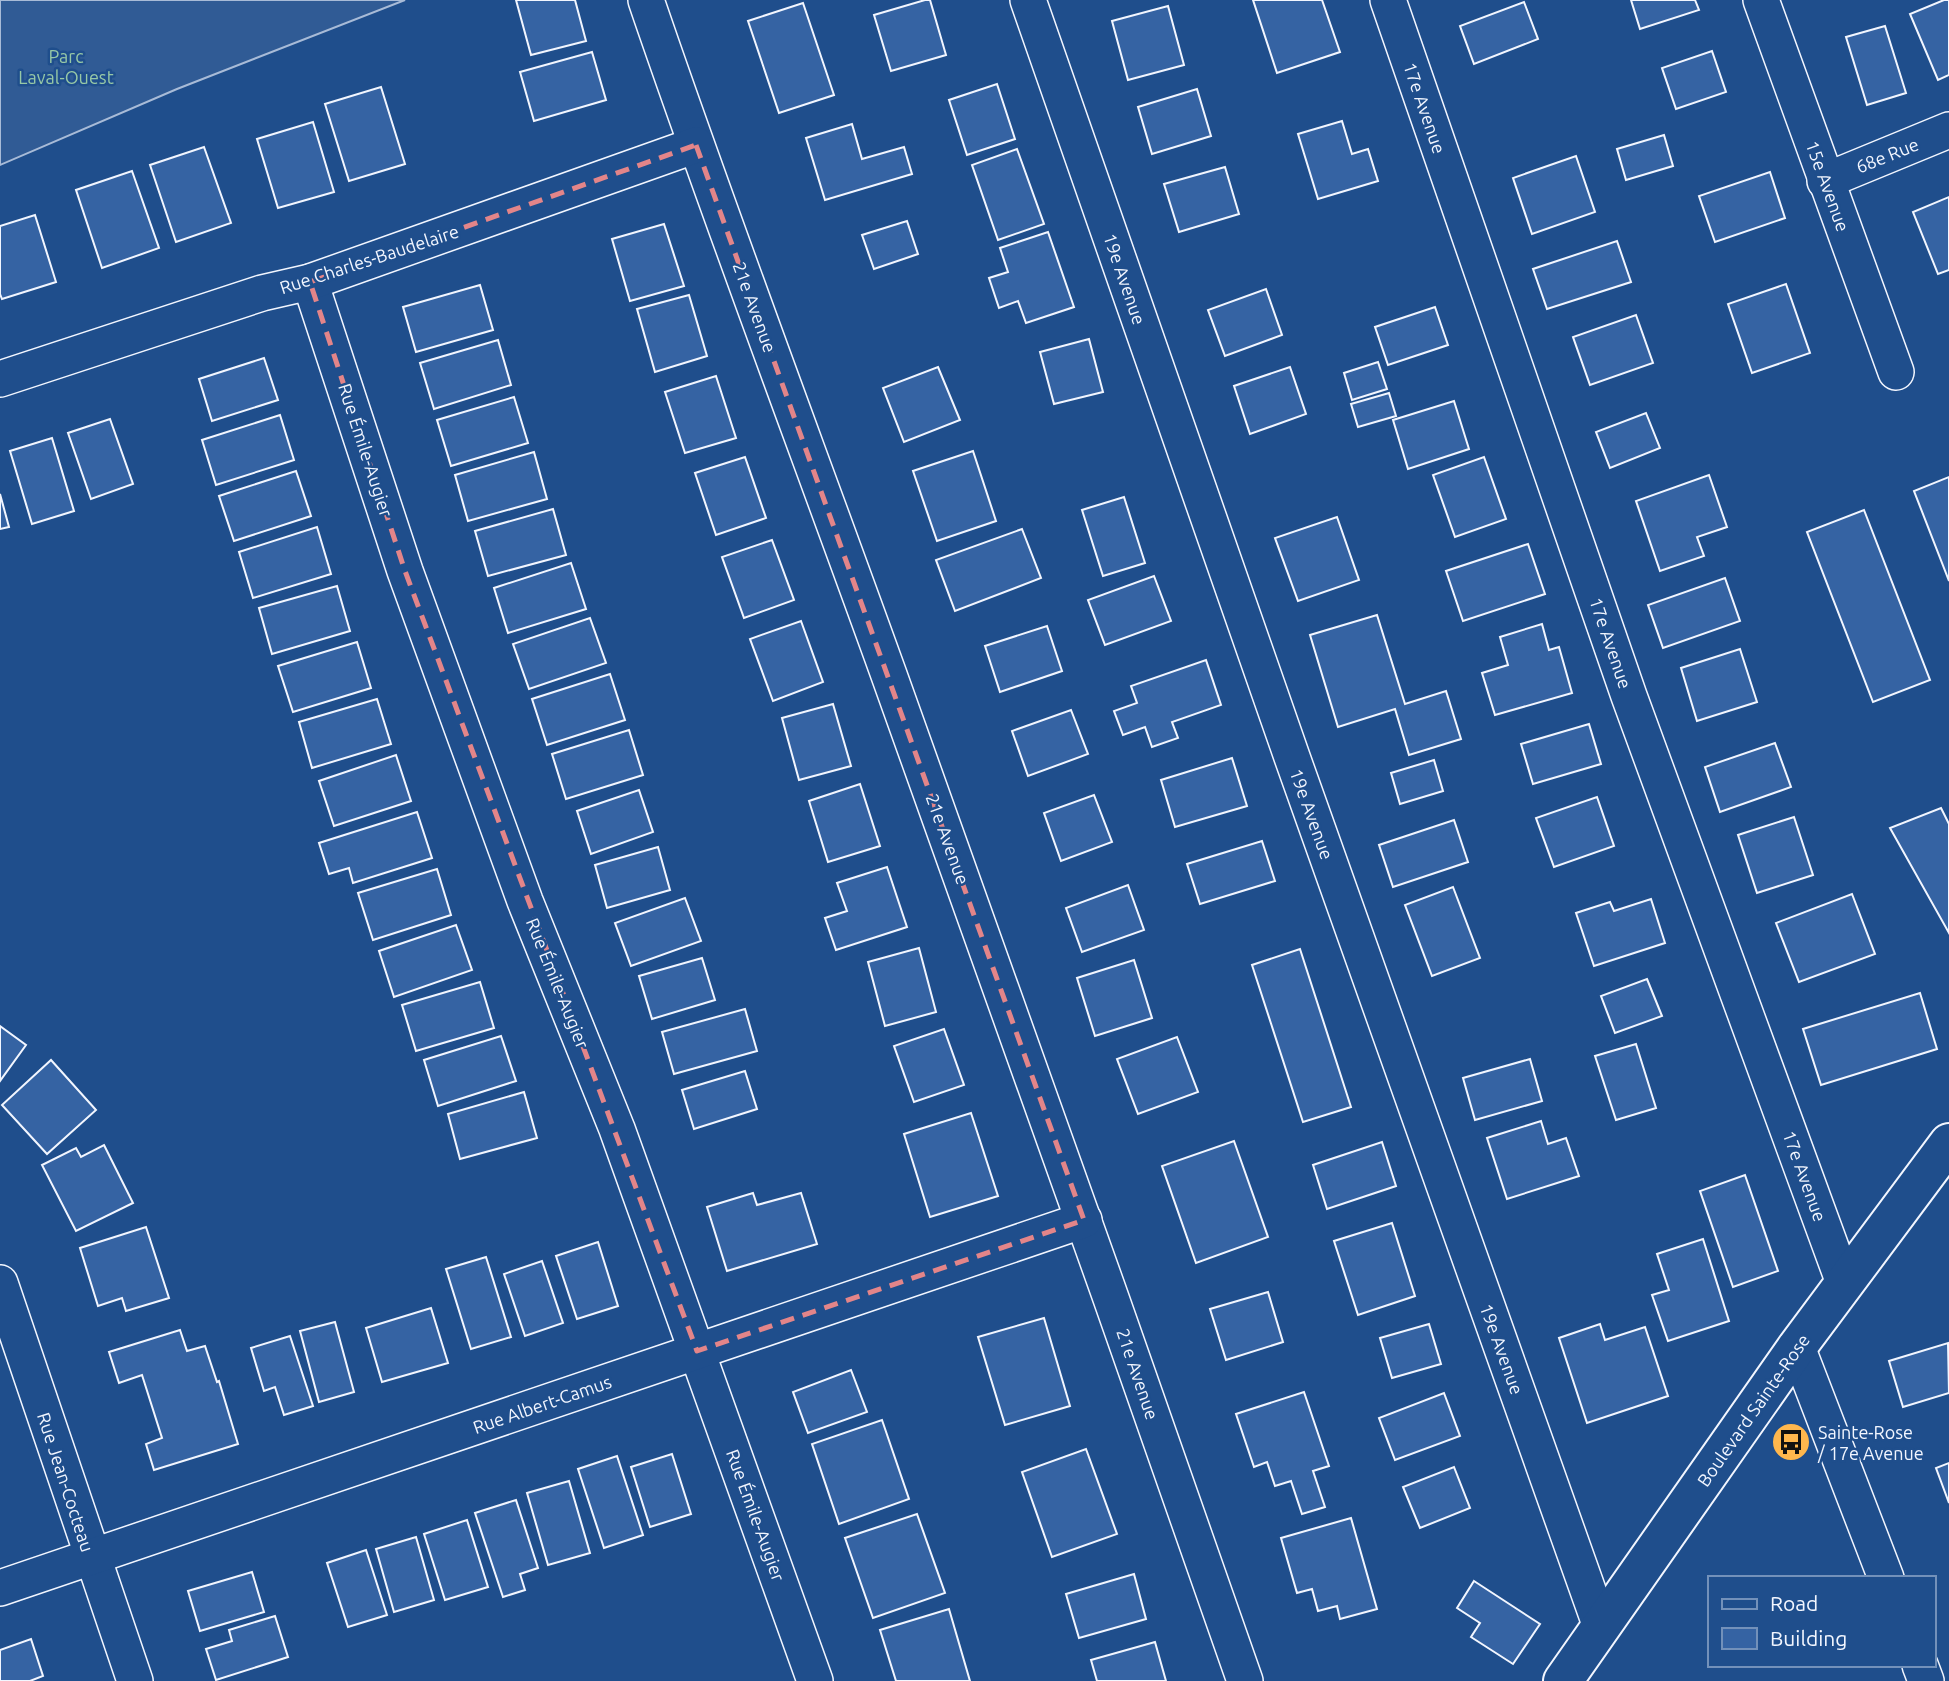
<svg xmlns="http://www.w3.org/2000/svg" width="1949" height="1681" font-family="Ubuntu,sans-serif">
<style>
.built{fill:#305b95;stroke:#a8bbd7;stroke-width:2}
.building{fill:#3563a3;stroke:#f2f6ff;stroke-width:2}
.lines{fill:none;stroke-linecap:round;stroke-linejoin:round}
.street-casing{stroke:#f2f6ff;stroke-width:38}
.secondary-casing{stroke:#f2f6ff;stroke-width:42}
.street{stroke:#1f4e8c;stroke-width:35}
.secondary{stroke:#1f4e8c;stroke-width:38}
.marked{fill:none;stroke:#e38589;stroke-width:5;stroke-dasharray:14 9;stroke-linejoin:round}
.labels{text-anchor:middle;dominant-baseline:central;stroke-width:5;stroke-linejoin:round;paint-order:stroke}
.park-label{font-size:18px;fill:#97c8a6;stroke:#1f4e8c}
.street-label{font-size:18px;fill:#f2f6ff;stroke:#1f4e8c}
.poi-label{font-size:18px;fill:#f2f6ff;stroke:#1f4e8c;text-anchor:start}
</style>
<rect width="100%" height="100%" fill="#1f4e8c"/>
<path class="built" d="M0,0H405L177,89L0,165Z"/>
<g class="building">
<path d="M516,0H575L586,41L531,55Z"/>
<path d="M925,0H930L946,55L891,71L874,15Z"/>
<path d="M1253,0H1322L1340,52L1277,73Z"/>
<path d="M1631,0H1695L1699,10L1640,29Z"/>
<path d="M1944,0H1949V75L1938,80L1910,14Z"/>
<path d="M1524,2L1538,39L1474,64L1460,26Z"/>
<path d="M803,3L834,95L779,113L748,21Z"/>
<path d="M1168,6L1184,65L1128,80L1112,21Z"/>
<path d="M1885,26L1906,93L1867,105L1846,37Z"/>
<path d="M1712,51L1726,92L1676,109L1662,68Z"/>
<path d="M592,52L606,100L534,121L520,72Z"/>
<path d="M997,84L1015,139L967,155L949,100Z"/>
<path d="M381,87L405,164L349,181L325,104Z"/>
<path d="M1197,89L1211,136L1152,154L1138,107Z"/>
<path d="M1342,121L1352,154L1368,149L1378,181L1318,199L1298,134Z"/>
<path d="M313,122L334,192L278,208L257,139Z"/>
<path d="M852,124L862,159L904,147L912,174L825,200L806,138Z"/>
<path d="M1664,135L1673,166L1626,180L1617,149Z"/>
<path d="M204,147L231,223L176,242L150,165Z"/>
<path d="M1017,149L1044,224L998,240L972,165Z"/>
<path d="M1576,156L1595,212L1532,234L1513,178Z"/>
<path d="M1225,167L1239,214L1179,232L1164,184Z"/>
<path d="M132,171L159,248L102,268L76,190Z"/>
<path d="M1770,172L1785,218L1715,242L1699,196Z"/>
<path d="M1949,197V270L1938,274L1913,212Z"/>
<path d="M35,215L56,282L2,299L0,294V226Z"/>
<path d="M907,221L918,254L874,269L862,235Z"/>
<path d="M664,224L684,286L630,301L612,239Z"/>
<path d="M1048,232L1074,307L1026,323L1018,301L999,308L989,278L1008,272L1000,248Z"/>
<path d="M1617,241L1631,282L1547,309L1533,269Z"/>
<path d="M1786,284L1810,353L1752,373L1728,304Z"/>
<path d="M480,285L493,330L416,352L403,307Z"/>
<path d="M1266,289L1282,335L1225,356L1208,310Z"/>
<path d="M689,295L707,356L655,372L637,309Z"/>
<path d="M1435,307L1448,345L1388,365L1375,327Z"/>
<path d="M1636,315L1653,363L1590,385L1573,337Z"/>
<path d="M1089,339L1103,392L1054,404L1040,352Z"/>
<path d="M498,340L511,385L434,409L420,363Z"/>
<path d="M264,358L278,400L212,421L199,379Z"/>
<path d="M1378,362L1387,389L1352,400L1344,373Z"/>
<path d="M938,367L960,420L904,442L883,388Z"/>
<path d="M1290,367L1306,414L1250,434L1234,386Z"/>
<path d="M716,376L736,438L685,453L665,392Z"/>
<path d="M1389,393L1396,416L1358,427L1351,404Z"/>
<path d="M514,397L528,443L451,466L437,420Z"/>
<path d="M1454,401L1469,449L1408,469L1393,420Z"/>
<path d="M1646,413L1660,448L1610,468L1596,432Z"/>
<path d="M280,415L294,460L216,485L202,440Z"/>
<path d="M110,419L133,484L91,499L68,433Z"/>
<path d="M52,438L74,511L32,524L10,451Z"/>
<path d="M973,451L996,521L937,541L913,471Z"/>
<path d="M534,452L547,499L468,521L455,475Z"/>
<path d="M745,457L766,518L716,535L695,473Z"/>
<path d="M1484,457L1506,519L1455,537L1433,475Z"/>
<path d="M296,471L311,516L234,541L219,496Z"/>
<path d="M1709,475L1727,527L1697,537L1704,556L1660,571L1636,501Z"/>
<path d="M1949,477V581L1914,491Z"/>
<path d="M0,494L9,527L0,529Z"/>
<path d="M1124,497L1145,563L1103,576L1082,510Z"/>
<path d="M553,509L566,555L488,576L475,531Z"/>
<path d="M1864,510L1930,680L1873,702L1807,532Z"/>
<path d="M1337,517L1359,580L1298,601L1275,538Z"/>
<path d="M317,527L331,574L253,598L239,552Z"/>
<path d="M1022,529L1041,578L955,611L936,560Z"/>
<path d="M772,540L794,600L744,618L722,557Z"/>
<path d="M1528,544L1545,594L1463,621L1446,571Z"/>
<path d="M571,563L586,609L508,633L494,588Z"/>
<path d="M1154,576L1171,621L1105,645L1088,600Z"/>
<path d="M1725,578L1740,621L1663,648L1648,605Z"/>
<path d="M337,586L350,631L272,654L259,608Z"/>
<path d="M1377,615L1405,704L1446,691L1461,739L1409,755L1395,709L1338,727L1310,635Z"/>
<path d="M590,618L606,663L529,689L513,644Z"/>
<path d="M801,621L823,682L773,701L750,639Z"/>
<path d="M1542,624L1549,650L1559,647L1572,693L1495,715L1482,673L1508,665L1500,637Z"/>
<path d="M1047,626L1062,671L1000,692L985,646Z"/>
<path d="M357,642L371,688L293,712L278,666Z"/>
<path d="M1740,649L1757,702L1697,721L1681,668Z"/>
<path d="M1206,660L1221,705L1172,722L1178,738L1152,747L1145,727L1123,735L1114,711L1137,703L1131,686Z"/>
<path d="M610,674L625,720L547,745L532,699Z"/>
<path d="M377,699L391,744L312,768L299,722Z"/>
<path d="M833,704L851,766L799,780L782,718Z"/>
<path d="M1071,710L1088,754L1028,776L1012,731Z"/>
<path d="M1589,724L1601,764L1533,784L1521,744Z"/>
<path d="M629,730L643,775L566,799L552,754Z"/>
<path d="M1775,743L1791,787L1720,812L1705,767Z"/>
<path d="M396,755L411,801L334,826L319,781Z"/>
<path d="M1232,758L1247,806L1175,827L1161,780Z"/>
<path d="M1434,760L1443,791L1400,804L1391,773Z"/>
<path d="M860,784L880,846L828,862L809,801Z"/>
<path d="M639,790L653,832L591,854L577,811Z"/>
<path d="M1094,795L1112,842L1061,861L1044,813Z"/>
<path d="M1597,797L1614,846L1554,867L1536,818Z"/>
<path d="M1941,808L1949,824V933L1890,828Z"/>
<path d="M417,812L432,858L353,883L349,868L329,874L319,843Z"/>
<path d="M1794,817L1813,875L1757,893L1738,835Z"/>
<path d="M1454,820L1468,862L1393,887L1379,845Z"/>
<path d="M1262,841L1275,881L1200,904L1187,864Z"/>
<path d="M658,847L670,890L607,908L595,865Z"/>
<path d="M887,867L907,927L836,950L825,918L847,911L837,883Z"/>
<path d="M437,869L451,915L373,940L358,893Z"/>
<path d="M1128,885L1144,930L1082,952L1066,908Z"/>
<path d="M1453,887L1480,958L1432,976L1405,905Z"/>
<path d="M1852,894L1875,954L1799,982L1776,923Z"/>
<path d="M685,898L701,941L631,966L615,923Z"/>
<path d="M1651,899L1665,943L1594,966L1576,913L1610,902L1614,911Z"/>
<path d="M456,925L472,970L394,997L379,951Z"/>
<path d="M919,948L936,1012L885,1026L868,962Z"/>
<path d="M1300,949L1351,1107L1303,1122L1252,965Z"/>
<path d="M702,958L715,1000L652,1019L639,976Z"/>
<path d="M1134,960L1152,1018L1095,1036L1077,978Z"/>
<path d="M1647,979L1662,1016L1615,1033L1601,996Z"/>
<path d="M480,982L494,1028L416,1051L402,1005Z"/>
<path d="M1920,993L1937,1049L1821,1085L1803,1029Z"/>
<path d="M745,1009L757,1051L674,1074L662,1032Z"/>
<path d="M0,1026L26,1045L0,1081Z"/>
<path d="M944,1029L964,1085L914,1102L894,1046Z"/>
<path d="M501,1036L516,1081L438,1106L424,1060Z"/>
<path d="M1177,1037L1198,1092L1138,1114L1117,1059Z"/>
<path d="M1636,1044L1656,1108L1616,1120L1595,1056Z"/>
<path d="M1530,1059L1542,1101L1475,1120L1463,1078Z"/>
<path d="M51,1060L96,1110L47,1154L2,1105Z"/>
<path d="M745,1071L757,1109L694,1129L682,1090Z"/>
<path d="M524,1092L537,1138L460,1159L448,1114Z"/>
<path d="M971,1113L998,1196L930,1217L904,1134Z"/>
<path d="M1541,1121L1548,1144L1566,1138L1579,1176L1507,1199L1487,1138Z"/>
<path d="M1234,1141L1268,1237L1196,1263L1162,1166Z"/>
<path d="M1382,1142L1396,1186L1327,1209L1313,1165Z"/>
<path d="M104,1145L133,1203L76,1231L42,1165L76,1148L81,1157Z"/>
<path d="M1745,1175L1778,1271L1733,1287L1700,1191Z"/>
<path d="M753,1193L757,1205L801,1193L817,1244L727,1271L707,1207Z"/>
<path d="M1392,1223L1415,1296L1358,1315L1334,1241Z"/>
<path d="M146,1227L169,1298L126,1311L122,1298L98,1306L80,1248Z"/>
<path d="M1703,1239L1729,1321L1668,1341L1652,1295L1669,1290L1657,1254Z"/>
<path d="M598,1242L618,1306L577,1319L556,1256Z"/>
<path d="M486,1257L511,1337L471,1349L446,1269Z"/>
<path d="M542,1261L563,1323L525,1336L504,1274Z"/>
<path d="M1268,1292L1283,1342L1226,1360L1210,1309Z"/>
<path d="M431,1308L448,1363L382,1382L366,1328Z"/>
<path d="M1044,1318L1070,1406L1005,1425L978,1337Z"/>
<path d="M335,1322L354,1392L319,1402L300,1331Z"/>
<path d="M1429,1324L1441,1364L1392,1378L1380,1338Z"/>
<path d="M1600,1324L1605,1340L1645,1327L1668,1396L1587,1423L1559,1338Z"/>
<path d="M180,1330L187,1351L205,1346L217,1382L219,1381L238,1444L154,1470L146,1444L162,1438L142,1375L119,1383L109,1352Z"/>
<path d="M290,1336L313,1406L284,1415L275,1387L264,1391L251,1348Z"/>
<path d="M1948,1343L1949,1393L1903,1407L1889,1361Z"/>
<path d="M851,1370L867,1412L808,1433L793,1392Z"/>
<path d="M1304,1392L1329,1466L1313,1471L1325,1507L1302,1514L1291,1481L1275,1486L1267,1462L1254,1467L1236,1414Z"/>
<path d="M1444,1393L1460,1436L1395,1460L1379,1418Z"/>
<path d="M882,1420L909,1499L839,1524L812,1444Z"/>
<path d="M1086,1449L1117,1534L1052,1557L1022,1472Z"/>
<path d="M672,1454L691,1514L650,1527L631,1467Z"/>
<path d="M617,1456L643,1535L604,1548L578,1469Z"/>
<path d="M1949,1463V1503L1936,1468Z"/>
<path d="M1454,1467L1470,1508L1420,1528L1403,1487Z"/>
<path d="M569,1481L590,1553L548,1565L527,1493Z"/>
<path d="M516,1500L538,1568L520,1574L525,1590L503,1597L475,1513Z"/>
<path d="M917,1514L945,1593L873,1618L845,1538Z"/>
<path d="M1351,1518L1377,1609L1340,1619L1337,1606L1318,1611L1312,1589L1297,1593L1281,1538Z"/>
<path d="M467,1520L488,1587L445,1600L424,1534Z"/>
<path d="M416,1537L434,1600L394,1612L376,1549Z"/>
<path d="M366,1550L387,1615L348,1627L327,1563Z"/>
<path d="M252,1572L264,1612L200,1631L188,1591Z"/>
<path d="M1134,1574L1146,1619L1079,1638L1066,1594Z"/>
<path d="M1474,1581L1540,1624L1513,1664L1471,1637L1480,1623L1457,1608Z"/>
<path d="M949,1609L970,1681H896L880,1630Z"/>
<path d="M275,1616L288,1657L216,1680L206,1649L232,1641L229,1630Z"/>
<path d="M31,1639L43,1676L30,1681H0V1650Z"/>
<path d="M1155,1642L1166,1681H1097L1091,1660Z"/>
</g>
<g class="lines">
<defs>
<g id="street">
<path d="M646,0C723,226 808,450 889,675C1010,1010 1128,1345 1245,1681"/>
<path d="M1028,0L1292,757L1601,1627"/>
<path d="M1388,0L1629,696L1844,1283"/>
<path d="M1761,0L1896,372"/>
<path d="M1825,181L1949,130"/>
<path d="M310,282L405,571L525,901L617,1129L815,1681"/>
<path d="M0,379L262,293L310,282L696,145"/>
<path d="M0,1283L135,1681"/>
<path d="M1797,1347L1886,1578"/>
<path d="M0,1588L1084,1220"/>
<path d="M1920,1665L1926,1681"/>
</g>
<path id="secondary" d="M1563,1681L1797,1347L1949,1143"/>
</defs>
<use href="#street" class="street-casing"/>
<use href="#secondary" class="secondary-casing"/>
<use href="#street" class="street"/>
<use href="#secondary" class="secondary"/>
</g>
<path class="marked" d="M696,145L1084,1220L697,1351L405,571L310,282Z"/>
<defs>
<symbol id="bus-disc" viewBox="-11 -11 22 22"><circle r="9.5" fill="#ffb74d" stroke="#1f4e8c"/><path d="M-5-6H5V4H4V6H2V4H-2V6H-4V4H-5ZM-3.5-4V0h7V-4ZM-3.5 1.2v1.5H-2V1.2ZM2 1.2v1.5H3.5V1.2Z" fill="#111"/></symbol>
</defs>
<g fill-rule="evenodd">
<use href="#bus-disc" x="1769" y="1420" width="44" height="44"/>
</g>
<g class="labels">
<g class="park-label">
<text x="66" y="56">Parc<tspan x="66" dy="21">Laval-Ouest</tspan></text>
</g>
<g class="street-label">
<text transform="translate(1425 108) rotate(71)">17e Avenue</text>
<text transform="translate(1887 155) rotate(-22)">68e Rue</text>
<text transform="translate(1828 186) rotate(70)">15e Avenue</text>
<text transform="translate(369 259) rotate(-18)">Rue Charles-Baudelaire</text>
<text transform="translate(1125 279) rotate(71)">19e Avenue</text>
<text transform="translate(755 307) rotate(70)">21e Avenue</text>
<text transform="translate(366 450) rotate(72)">Rue Émile-Augier</text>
<text transform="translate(1611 643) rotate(71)">17e Avenue</text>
<text transform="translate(1312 814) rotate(70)">19e Avenue</text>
<text transform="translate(948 839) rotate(70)">21e Avenue</text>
<text transform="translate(558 983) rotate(68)">Rue Émile-Augier</text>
<text transform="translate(1805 1176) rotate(70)">17e Avenue</text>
<text transform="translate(1502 1349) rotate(70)">19e Avenue</text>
<text transform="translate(1138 1374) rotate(71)">21e Avenue</text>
<text transform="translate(542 1404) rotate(-19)">Rue Albert-Camus</text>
<text transform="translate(1753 1410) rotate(-55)">Boulevard Sainte-Rose</text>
<text transform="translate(66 1482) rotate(72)">Rue Jean-Cocteau</text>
<text transform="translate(756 1515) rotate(70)">Rue Émile-Augier</text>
</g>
<g class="poi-label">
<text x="1818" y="1432">Sainte-Rose<tspan x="1818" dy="21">/ 17e Avenue</tspan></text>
</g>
</g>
<rect x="1708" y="1576" width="228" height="91" fill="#1f4e8c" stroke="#7391ba" stroke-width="2"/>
<rect x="1722" y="1599" width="35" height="10" fill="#1f4e8c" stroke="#7391ba" stroke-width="2"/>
<text x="1770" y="1611" font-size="21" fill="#f2f6ff">Road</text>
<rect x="1722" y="1628" width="35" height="21" fill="#3563a3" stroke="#7391ba" stroke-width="2"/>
<text x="1770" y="1646" font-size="21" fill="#f2f6ff">Building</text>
</svg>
